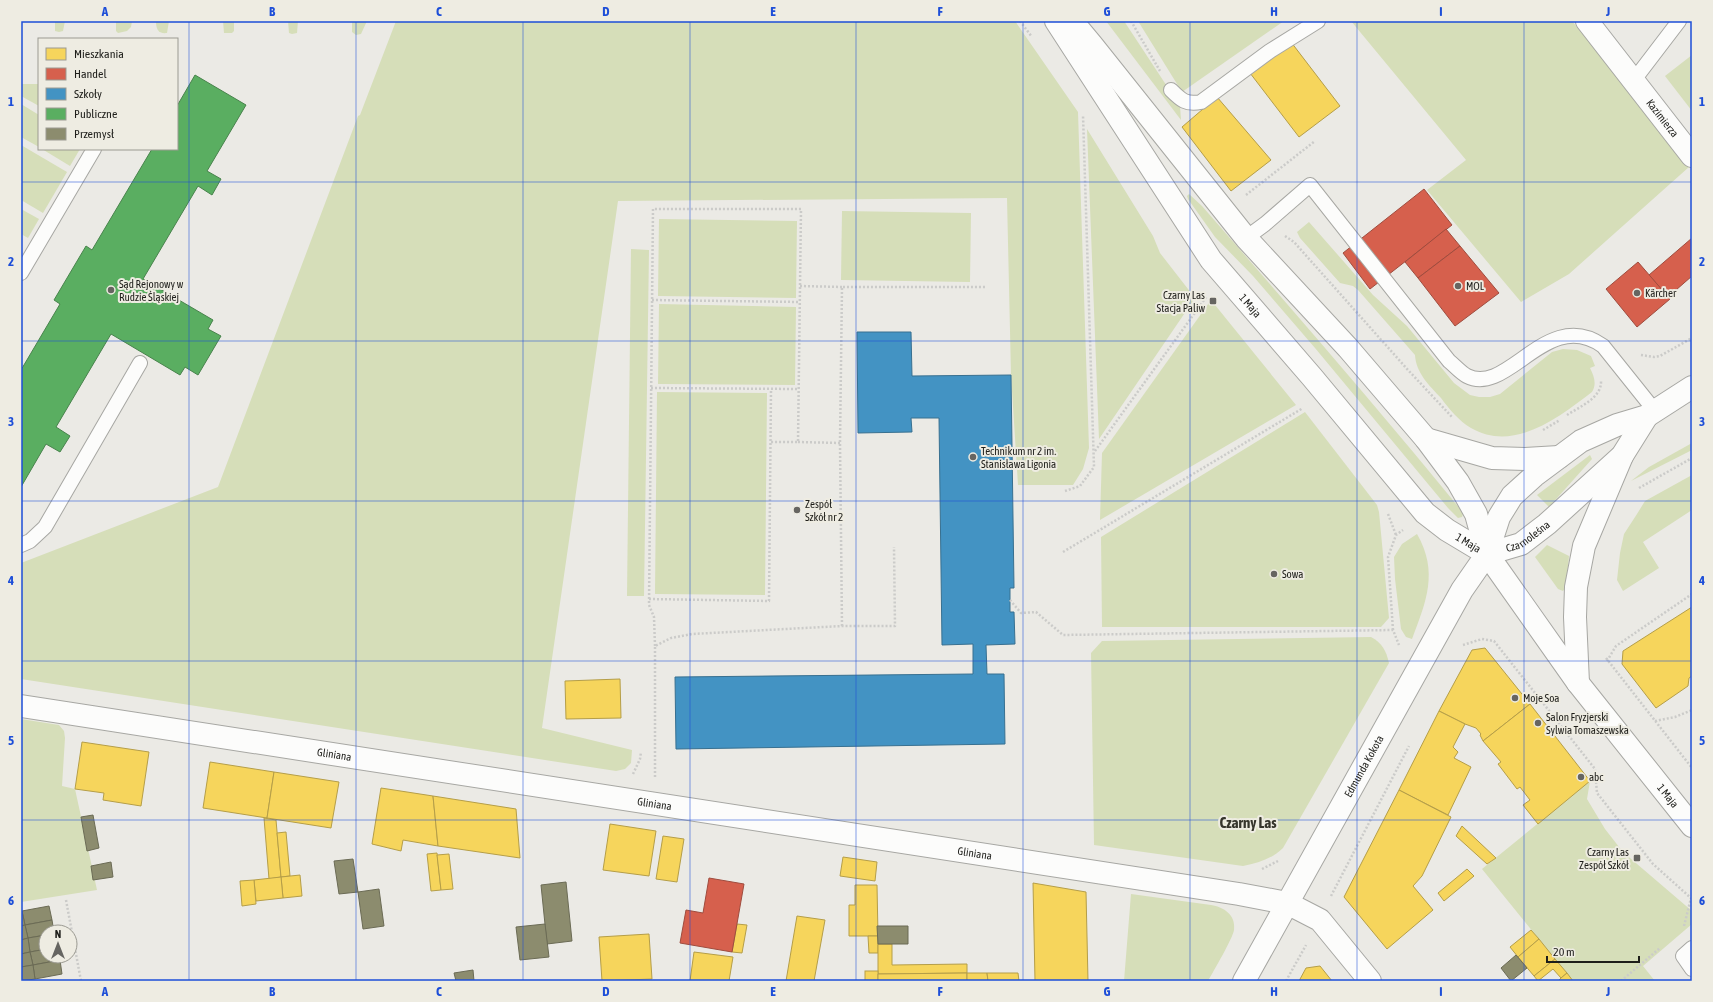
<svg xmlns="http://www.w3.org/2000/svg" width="1713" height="1002" font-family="'Asap Condensed',sans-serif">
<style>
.green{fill:#d6deb9}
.homes{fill:#f6d55c;stroke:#b59e48}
.shops{fill:#d6604d;stroke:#9f4c3e}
.schools{fill:#4393c3;stroke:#387090}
.public{fill:#5aae61;stroke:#48834c}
.industry{fill:#8c8c6e;stroke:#6b6b55}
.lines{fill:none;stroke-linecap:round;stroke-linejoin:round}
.lane-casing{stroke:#a7a7a3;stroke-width:16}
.street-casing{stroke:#a7a7a3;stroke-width:24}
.secondary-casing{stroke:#a7a7a3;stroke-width:24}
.path{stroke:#cbcbc9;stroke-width:2.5;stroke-dasharray:2 2;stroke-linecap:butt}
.lane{stroke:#fcfcfb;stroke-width:14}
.street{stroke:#fcfcfb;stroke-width:22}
.secondary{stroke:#fcfcfb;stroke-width:22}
.grid{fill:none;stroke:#1d4ed8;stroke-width:1;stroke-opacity:0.55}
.poi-dot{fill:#666561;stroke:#eeece2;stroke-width:1.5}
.labels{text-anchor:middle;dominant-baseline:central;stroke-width:4;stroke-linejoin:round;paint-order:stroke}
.street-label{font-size:11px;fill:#1e1e1a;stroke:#eeece2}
.poi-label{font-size:11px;fill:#1e1e1a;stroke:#eeece2;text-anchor:start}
.district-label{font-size:15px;font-weight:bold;fill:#36352c;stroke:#eeece2}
.neatline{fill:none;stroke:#1d4ed8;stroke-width:1.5}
.grid-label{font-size:13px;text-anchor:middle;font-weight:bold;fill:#1d4ed8}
</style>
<rect width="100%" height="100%" fill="#ebeae5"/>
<g class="green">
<path d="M55,21H65L63,31L59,32L55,31Z"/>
<path d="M116,21H132L131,27L127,31L118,33L116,31Z"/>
<path d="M156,21H169L167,33C158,34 156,29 156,21Z"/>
<path d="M223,21H234V31L232,33H224Z"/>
<path d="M288,21H298L297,33L292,34L289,33Z"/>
<path d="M352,21H367L361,34L356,35L352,32Z"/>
<path d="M396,21H1015L1078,112L1089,448L1083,469L1073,485H1018L1011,375L1007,198L618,201L542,728L632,750L631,763L625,769L616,771L21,679V563L218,487L358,116L360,115Z"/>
<path d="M1106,21H1124L1180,106L1181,120Z"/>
<path d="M1138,21H1284L1182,92Z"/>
<path d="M1351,21H1572L1637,99L1689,167L1569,274L1521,302L1427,190L1466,160Z"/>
<path d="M1692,55V111L1665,76Z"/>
<path d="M21,84H39V106L21,96Z"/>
<path d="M21,104L39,115V147L21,137Z"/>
<path d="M1087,129L1153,236L1160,253L1195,298L1099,439Z"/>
<path d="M21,145L67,172L43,213L21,200Z"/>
<path d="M42,149H80L70,166Z"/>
<path d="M1189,194L1202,206C1290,307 1377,407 1461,510L1463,514L1462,517L1458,518L1448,508L1315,348L1253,276L1215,237L1188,199L1187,196Z"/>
<path d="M21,209L39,219L28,238L21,234Z"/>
<path d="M842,211L971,213L970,282L841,280Z"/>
<path d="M659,219L797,221L796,298L658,296Z"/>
<path d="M1309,222L1373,295L1407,326L1454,383L1470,395L1479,397H1490L1500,394L1552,352L1563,349L1577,350L1591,356L1595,366L1590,368C1594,376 1597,384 1592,392C1559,417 1514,453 1471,428C1459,421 1449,409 1441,398C1429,385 1416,373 1415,355L1358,290L1353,286L1340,283L1300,238L1297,232Z"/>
<path d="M631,249L649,250L644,596H627Z"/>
<path d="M1211,300L1296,405L1100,520L1102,453Z"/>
<path d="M659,304L796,307L795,385L658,384Z"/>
<path d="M657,392L767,393L765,595L655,594Z"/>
<path d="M1305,412L1377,505L1379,512L1389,618L1381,627H1102L1101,537Z"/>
<path d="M1692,443V450L1631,481L1649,467Z"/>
<path d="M1590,455L1592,459L1549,507L1537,495Z"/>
<path d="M1692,475V510L1643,542L1659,568L1623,591L1617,580L1620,553L1624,534L1637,514L1645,501Z"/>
<path d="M1417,534C1439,572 1426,602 1412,639L1406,637L1401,629L1395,579L1394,557L1402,544Z"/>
<path d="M1547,545L1569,556L1566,587L1563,591L1558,589L1535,557Z"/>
<path d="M1371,637C1382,643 1386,650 1389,663L1283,848C1272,859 1258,863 1243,866L1094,845L1091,653L1102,641Z"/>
<path d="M21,719L59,725L64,731L65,738L62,786L75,789L97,890L21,902Z"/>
<path d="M1590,781L1587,799L1605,829L1623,852L1692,911V924L1643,966L1655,981H1573L1482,869Z"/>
<path d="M1131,894L1211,905C1224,907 1236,915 1234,930C1233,938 1213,972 1208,981H1124Z"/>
</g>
<g class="homes">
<path d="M1291,42L1340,106L1299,137L1250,73Z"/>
<path d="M1217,97L1271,160L1231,191L1182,127Z"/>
<path d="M1692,607V676L1689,678L1688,686L1656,708L1622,664L1623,651Z"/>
<path d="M1485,648L1530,704L1483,741L1480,735L1481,734L1476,728L1465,724L1439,711L1472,650Z"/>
<path d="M620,679L621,718L566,719L565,681Z"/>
<path d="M1530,704L1590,781L1538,824L1523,805L1530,800L1520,787L1517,789L1498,764L1501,762L1483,741Z"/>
<path d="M1439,711L1465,724L1453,747L1458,752L1454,758L1471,767L1448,815L1399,790Z"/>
<path d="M82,742L149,752L141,806L103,800L104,793L75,789Z"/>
<path d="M210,762L274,772L267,818L203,808Z"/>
<path d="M274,772L339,782L331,828L267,818Z"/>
<path d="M381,788L433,796L438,846L403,840L401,851L372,844Z"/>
<path d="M1399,790L1451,817L1422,876L1413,886L1433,910L1387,949L1344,897Z"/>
<path d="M433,796L516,809L520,858L438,846Z"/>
<path d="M264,818L276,820L281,877L269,879Z"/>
<path d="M610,824L656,831L649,876L603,870Z"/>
<path d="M1462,826L1496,858L1487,864L1456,836Z"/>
<path d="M286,832L290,876L281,877L277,833Z"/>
<path d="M663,836L684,839L677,882L656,879Z"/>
<path d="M437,853L441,890L431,891L427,854Z"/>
<path d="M449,854L453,889L441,890L437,855Z"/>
<path d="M843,857L877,862L875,881L840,876Z"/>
<path d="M1467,869L1474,876L1444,901L1438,893Z"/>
<path d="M300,875L302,896L283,898L281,877Z"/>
<path d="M281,877L283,898L256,901L254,880Z"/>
<path d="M254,880L256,904L242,906L240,881Z"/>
<path d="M1033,883L1086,892L1088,981H1035Z"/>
<path d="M855,885H877L878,936H849V905H855Z"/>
<path d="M797,916L825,920L814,981H786Z"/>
<path d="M737,924L747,925L742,953L732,952Z"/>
<path d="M1531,930L1539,939L1518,957L1510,947Z"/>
<path d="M649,934L652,979L602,981L599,937Z"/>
<path d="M868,936H878V953H869Z"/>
<path d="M1539,939L1555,959L1534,976L1518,957Z"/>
<path d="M878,944H892V965L967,964V973L878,974Z"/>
<path d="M694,952L733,957L729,981H690Z"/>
<path d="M1555,959L1567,973L1561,978L1553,969L1538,981L1534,976Z"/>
<path d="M1320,966L1332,981H1299L1306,968Z"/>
<rect x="865" y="971" width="13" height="10"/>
<path d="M967,973V981H878V974Z"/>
<path d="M967,973H987L988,981H967Z"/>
<path d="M987,973H1018L1019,981H988Z"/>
<path d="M1567,973L1573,981H1558L1561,978Z"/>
</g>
<g class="shops">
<path d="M1424,189L1452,225L1370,289L1343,253Z"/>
<path d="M1446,229L1460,246L1418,278L1405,262Z"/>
<path d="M1692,238V276L1668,297L1649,275Z"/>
<path d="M1460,246L1499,293L1455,326L1418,278Z"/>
<path d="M1638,262L1670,299L1637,327L1606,289Z"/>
<path d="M709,878L744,884L732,952L680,943L686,910L703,913Z"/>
</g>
<path class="schools" d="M857,332H911L912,376L1011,375L1014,588H1010V612H1014L1015,644L986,645L987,674H1004L1005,744L676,749L675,677L973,674V644L942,645L939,418H911L912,432L858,433Z"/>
<path class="public" d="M195,75L246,105L207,171L221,179L212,195L198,186L143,279L213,320L208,329L221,336L198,375L185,367L180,375L111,334L56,427L70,436L60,452L46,444L21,487V370L60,304L54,300L86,246L92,250L152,149H177V106Z"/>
<g class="industry">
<path d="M93,815L99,848L87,851L81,817Z"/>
<path d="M353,859L358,892L339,894L334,861Z"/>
<path d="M111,862L113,877L93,880L91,866Z"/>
<path d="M566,882L572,941L547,944L541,885Z"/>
<path d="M379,889L384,926L363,929L358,892Z"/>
<path d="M49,906L52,920L25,925L22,911Z"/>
<path d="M21,911H22L25,925L21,926Z"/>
<path d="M52,920L54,932H46V935L28,938L25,925Z"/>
<path d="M545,924L549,957L520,960L516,927Z"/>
<path d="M25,925L28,938L21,940V926Z"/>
<path d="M877,926H908V944H878Z"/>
<path d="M46,935V949L30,952L28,938Z"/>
<path d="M28,938L30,952L21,954V940Z"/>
<path d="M46,949V956H59L60,960L33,965L30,952Z"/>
<path d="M30,952L33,965L21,967V954Z"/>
<path d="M1516,955L1527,968L1511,981L1501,968Z"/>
<path d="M60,960L62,974L35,979L33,965Z"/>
<path d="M33,965L35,979L21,981V967Z"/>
<path d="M473,970L474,981H456L454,973Z"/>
</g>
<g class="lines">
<defs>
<g id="lane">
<path d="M1634,80L1679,21"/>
<path d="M1171,90C1181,100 1186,105 1201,102L1270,51L1318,21"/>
<path d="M1246,238L1265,224L1310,185L1449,361C1454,365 1461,373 1467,376C1508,397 1547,306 1603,346L1655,411"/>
<path d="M21,273L94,149"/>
<path d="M21,545L30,541L45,527L140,363"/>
<path d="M1692,948L1683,956L1692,969"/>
</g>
<g id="street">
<path id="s1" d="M1587,21L1692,156"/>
<path id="s2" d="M21,706L1239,894L1287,903L1320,920L1370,981"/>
</g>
<g id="secondary">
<path id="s3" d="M1056,21L1211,260L1312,377L1425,513L1447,530L1487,554"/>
<path id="s4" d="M1072,21L1092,45L1246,238L1348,348L1426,439L1458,482L1476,514L1487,554L1578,683L1692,826"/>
<path d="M1426,439L1492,458L1525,459L1559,457"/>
<path id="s5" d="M1487,554L1521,544L1547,524L1622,456L1647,416"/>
<path d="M1578,683L1575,617L1576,587L1584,546L1622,456"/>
<path id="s6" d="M1244,981L1462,590L1487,554L1499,517L1512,496L1534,476L1581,441L1617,425L1647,416L1692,387"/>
</g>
</defs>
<use href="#lane" class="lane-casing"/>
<use href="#street" class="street-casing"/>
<use href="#secondary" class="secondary-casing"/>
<g class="path">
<path d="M1020,21L1032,37"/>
<path d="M1131,21L1160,71"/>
<path d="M1246,195L1315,141"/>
<path d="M1285,236L1294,242L1408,370L1452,417"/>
<path d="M800,286L842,287"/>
<path d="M652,300L800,302"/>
<path d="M1641,355L1654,357L1660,356L1692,338"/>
<path d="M651,388L799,389"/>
<path d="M1567,415C1579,407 1602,398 1601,381"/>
<path d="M1543,430L1560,420"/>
<path d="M798,442L840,443"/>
<path d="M1095,451L1207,296"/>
<path d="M1639,488L1692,458"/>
<path d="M1065,491L1080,486L1094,467L1083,115"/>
<path d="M1388,514L1396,535"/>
<path d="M1063,552L1303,408"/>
<path d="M649,599L769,601L771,389"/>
<path d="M1010,600L1021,613L1036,612L1063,635L1393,630L1399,645"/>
<path d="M842,626L840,443L842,287H986"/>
<path d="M1393,630L1388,557L1396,535L1403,530"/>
<path d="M1463,645L1482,639L1494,641L1595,769L1597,793L1653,864L1692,899"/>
<path d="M655,646L654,617L649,605L653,209H801L798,442H770"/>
<path d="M1606,658L1692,768"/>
<path d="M1607,661L1616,646L1692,594"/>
<path d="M1655,721L1675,717L1692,710"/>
<path d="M633,774L640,759L641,752"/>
<path d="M655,777V646L671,638L692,634L842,626H895L894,547"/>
<path d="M1262,869L1278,861"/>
<path d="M1331,896L1409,746"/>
<path d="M66,900L81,981"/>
<path d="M1684,926L1691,898"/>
<path d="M1286,981L1306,945"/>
<path d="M1621,981L1660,948"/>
</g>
<use href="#lane" class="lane"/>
<use href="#street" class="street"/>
<use href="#secondary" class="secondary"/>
</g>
<path class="grid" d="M189,21V981M356,21V981M523,21V981M690,21V981M856,21V981M1023,21V981M1190,21V981M1357,21V981M1524,21V981M21,182H1692M21,341H1692M21,501H1692M21,661H1692M21,820H1692"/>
<g class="poi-dot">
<circle cx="1458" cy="286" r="4"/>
<circle cx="111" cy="290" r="4"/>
<circle cx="1637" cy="293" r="4"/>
<rect x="1209" y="297" width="8" height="8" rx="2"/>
<circle cx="973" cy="457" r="4"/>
<circle cx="797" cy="510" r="4"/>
<circle cx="1274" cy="574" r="4"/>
<circle cx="1515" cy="698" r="4"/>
<circle cx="1538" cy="723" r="4"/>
<circle cx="1581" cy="777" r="4"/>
<rect x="1633" y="854" width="8" height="8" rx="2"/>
</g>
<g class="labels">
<g class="street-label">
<text stroke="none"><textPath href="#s1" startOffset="123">Kazimierza</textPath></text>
<text stroke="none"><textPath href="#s3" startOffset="345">1 Maja</textPath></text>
<text stroke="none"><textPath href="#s5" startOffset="45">Czarnoleśna</textPath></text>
<text stroke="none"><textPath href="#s3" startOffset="669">1 Maja</textPath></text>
<text stroke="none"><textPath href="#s2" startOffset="317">Gliniana</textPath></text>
<text stroke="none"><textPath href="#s6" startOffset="246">Edmunda Kokota</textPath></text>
<text stroke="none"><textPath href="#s4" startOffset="982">1 Maja</textPath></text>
<text stroke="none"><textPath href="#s2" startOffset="641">Gliniana</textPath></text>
<text stroke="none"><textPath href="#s2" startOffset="965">Gliniana</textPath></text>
</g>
<g class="poi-label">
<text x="119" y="284">Sąd Rejonowy w<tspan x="119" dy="13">Rudzie Śląskiej</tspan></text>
<text x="1466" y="286">MOL</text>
<text x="1645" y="293">Kärcher</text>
<text x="1205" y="295" text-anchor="end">Czarny Las<tspan x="1205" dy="13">Stacja Paliw</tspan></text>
<text x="981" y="451">Technikum nr 2 im.<tspan x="981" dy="13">Stanisława Ligonia</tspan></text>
<text x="805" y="504">Zespół<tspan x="805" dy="13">Szkół nr 2</tspan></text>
<text x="1282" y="574">Sowa</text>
<text x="1523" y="698">Moje Soa</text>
<text x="1546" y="717">Salon Fryzjerski<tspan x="1546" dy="13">Sylwia Tomaszewska</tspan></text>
<text x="1589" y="777">abc</text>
<text x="1629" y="852" text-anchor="end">Czarny Las<tspan x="1629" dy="13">Zespół Szkół</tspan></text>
</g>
<g class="district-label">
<text x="1248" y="822">Czarny Las</text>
</g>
</g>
<rect width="1713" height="1002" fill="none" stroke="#eeece2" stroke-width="44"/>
<rect x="38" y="38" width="140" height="112" fill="#eeece2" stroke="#9b9a92"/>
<rect x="46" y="48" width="20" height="12" fill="#f6d55c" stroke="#9b9a92"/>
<text x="74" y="58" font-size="12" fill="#1e1e1a">Mieszkania</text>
<rect x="46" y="68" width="20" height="12" fill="#d6604d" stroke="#9b9a92"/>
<text x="74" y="78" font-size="12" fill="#1e1e1a">Handel</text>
<rect x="46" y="88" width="20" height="12" fill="#4393c3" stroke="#9b9a92"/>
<text x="74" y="98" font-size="12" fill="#1e1e1a">Szkoły</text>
<rect x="46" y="108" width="20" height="12" fill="#5aae61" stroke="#9b9a92"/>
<text x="74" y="118" font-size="12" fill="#1e1e1a">Publiczne</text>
<rect x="46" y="128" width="20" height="12" fill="#8c8c6e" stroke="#9b9a92"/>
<text x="74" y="138" font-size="12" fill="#1e1e1a">Przemysł</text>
<g transform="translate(58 944)"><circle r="19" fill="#eeece2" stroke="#9b9a92"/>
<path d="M0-3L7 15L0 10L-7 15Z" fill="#666561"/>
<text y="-6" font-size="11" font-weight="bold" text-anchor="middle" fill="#1e1e1a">N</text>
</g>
<path d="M1547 956v6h92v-6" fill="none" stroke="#1e1e1a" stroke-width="2"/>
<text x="1553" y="956" font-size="12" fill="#1e1e1a" stroke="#eeece2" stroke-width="3" paint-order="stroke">20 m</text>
<rect x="22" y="22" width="1669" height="958" class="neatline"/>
<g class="grid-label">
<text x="105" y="16">A</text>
<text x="272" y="16">B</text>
<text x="439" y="16">C</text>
<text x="606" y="16">D</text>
<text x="773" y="16">E</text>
<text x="940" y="16">F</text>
<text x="1107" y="16">G</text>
<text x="1274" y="16">H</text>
<text x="1441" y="16">I</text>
<text x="1608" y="16">J</text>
<text x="11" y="106">1</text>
<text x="1702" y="106">1</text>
<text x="11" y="266">2</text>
<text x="1702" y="266">2</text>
<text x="11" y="426">3</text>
<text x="1702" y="426">3</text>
<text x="11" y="585">4</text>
<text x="1702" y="585">4</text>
<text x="11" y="745">5</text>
<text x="1702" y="745">5</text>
<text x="11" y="905">6</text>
<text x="1702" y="905">6</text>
<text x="105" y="996">A</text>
<text x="272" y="996">B</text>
<text x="439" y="996">C</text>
<text x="606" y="996">D</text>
<text x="773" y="996">E</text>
<text x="940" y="996">F</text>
<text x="1107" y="996">G</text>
<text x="1274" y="996">H</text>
<text x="1441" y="996">I</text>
<text x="1608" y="996">J</text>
</g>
</svg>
